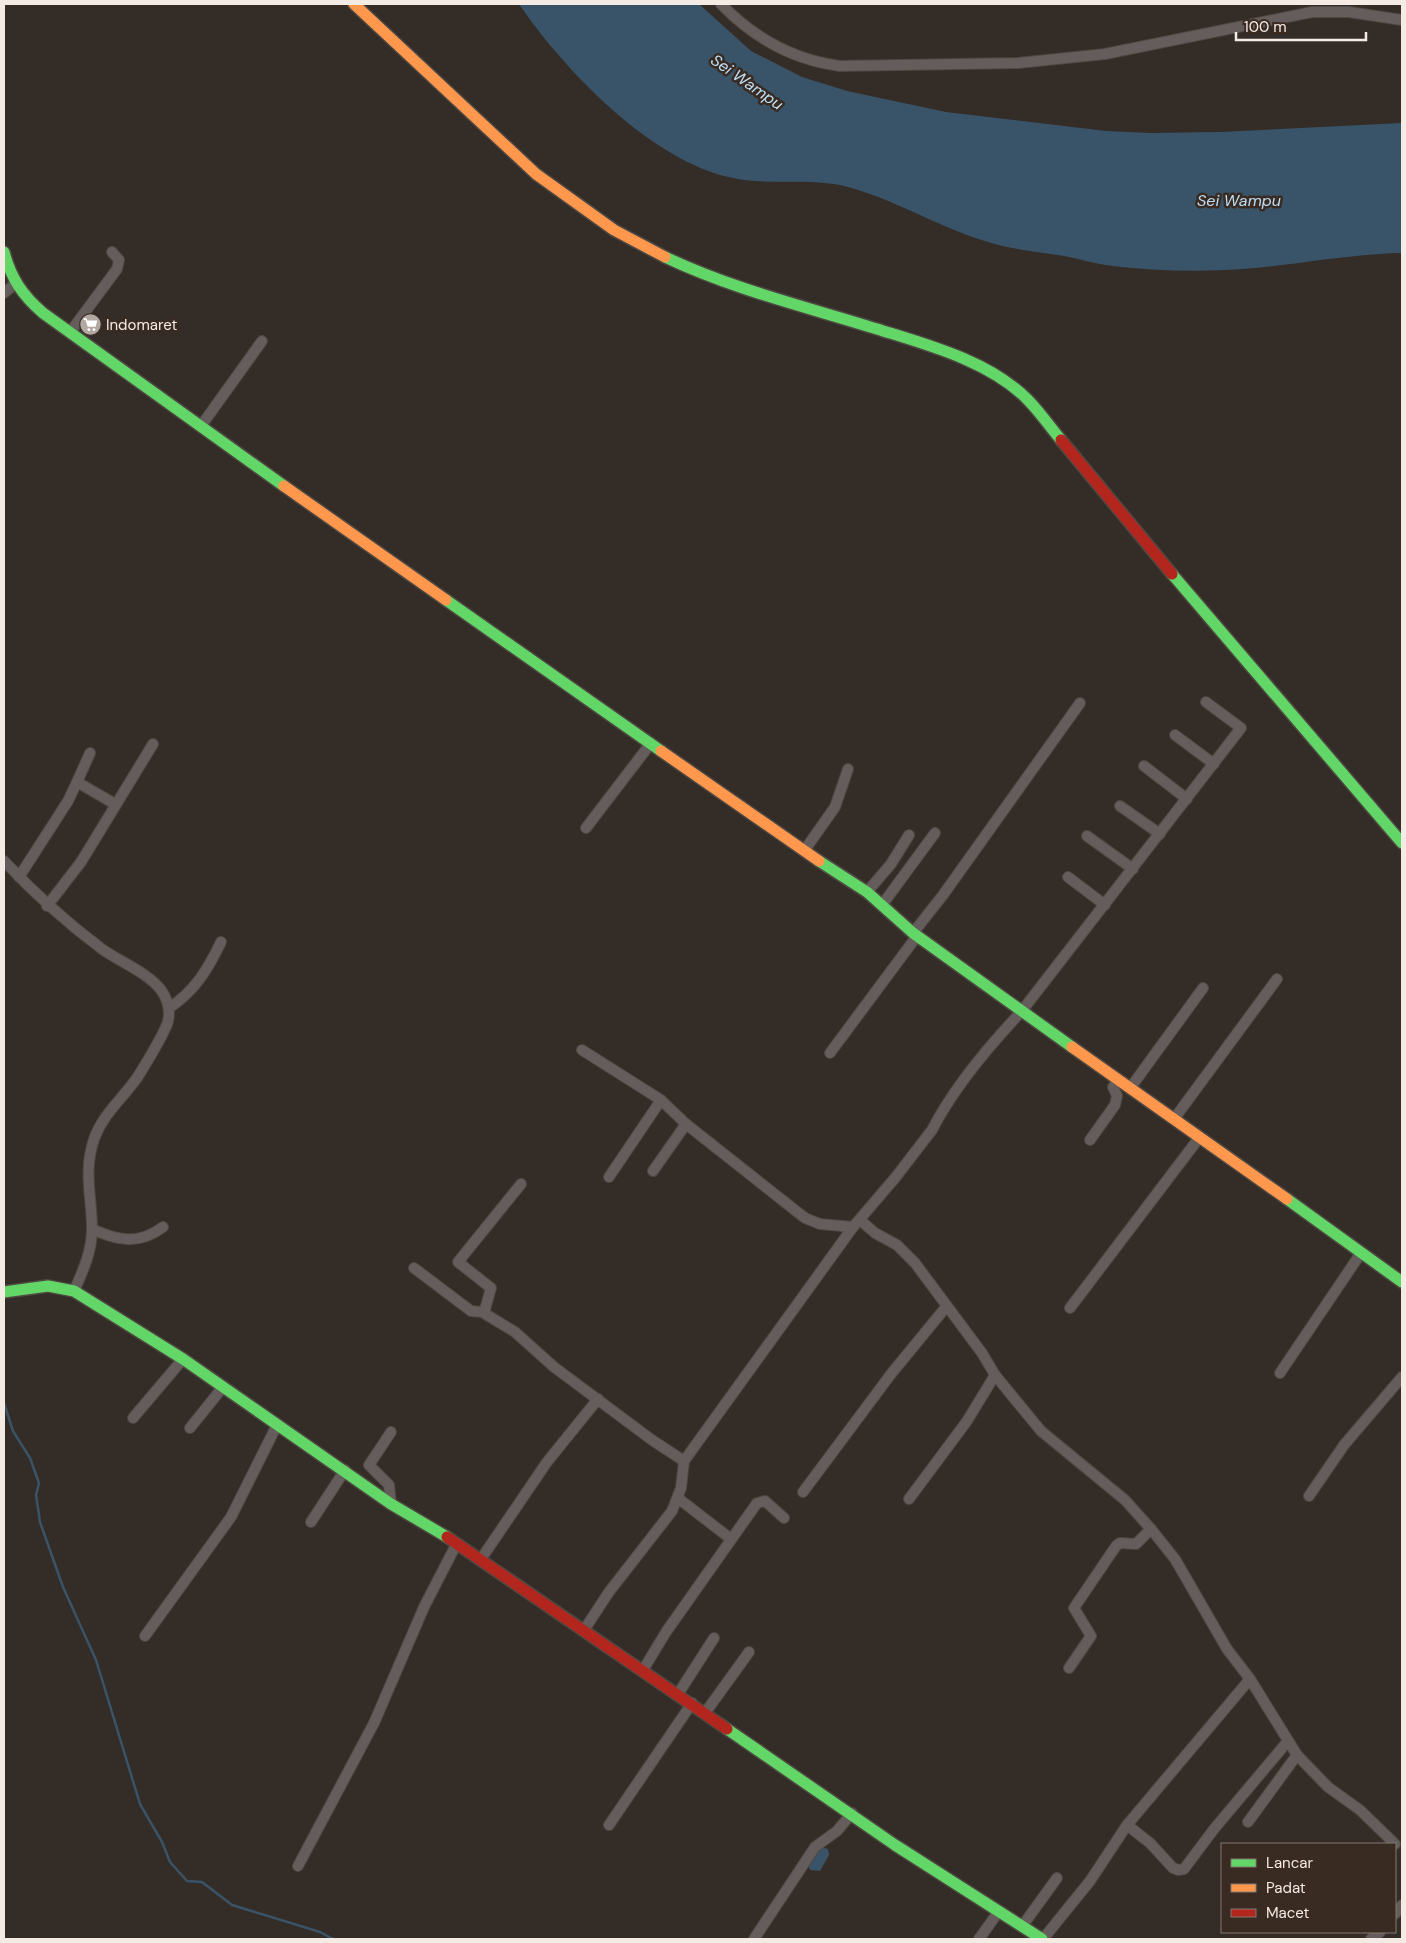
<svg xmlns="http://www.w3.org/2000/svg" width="1406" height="1943" font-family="'DM Sans',sans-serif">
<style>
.water{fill:#395468}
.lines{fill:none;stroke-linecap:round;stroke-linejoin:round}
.stream{stroke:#395468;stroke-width:2.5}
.street-casing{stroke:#4e4842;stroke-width:12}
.fast-casing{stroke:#4e4842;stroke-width:14}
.slow-casing{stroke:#4e4842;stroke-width:14}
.jam-casing{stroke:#4e4842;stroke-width:14}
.street{stroke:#645d5c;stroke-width:10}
.fast{stroke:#63d668;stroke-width:11}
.slow{stroke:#ff974d;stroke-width:11}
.jam{stroke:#b3261e;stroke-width:11}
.labels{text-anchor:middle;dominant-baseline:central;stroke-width:5;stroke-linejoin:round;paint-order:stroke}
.poi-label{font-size:15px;fill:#f5ebe5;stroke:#392b22;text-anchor:start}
.water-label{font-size:16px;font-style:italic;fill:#bddef6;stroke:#392b22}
</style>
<rect width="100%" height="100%" fill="#342c27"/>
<g class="water">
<path d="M519,4H699L751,51L802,77L847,91L946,112L1106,131L1150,133L1220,132L1402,123V253C1349,254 1296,265 1243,269C1200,272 1155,271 1112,266C1096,264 1080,259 1064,256C1045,253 1026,251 1007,247C951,235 903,202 848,187C810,177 771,186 733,178C652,162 564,70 519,4Z"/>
<path d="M821,1847L828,1849L829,1855L820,1871L810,1870L807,1863Z"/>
</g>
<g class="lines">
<path class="stream" d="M4,1403L13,1431L30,1458L39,1483L36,1495L40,1522L63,1587L96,1660L140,1804L162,1842L170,1862L187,1881L202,1882L232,1905L320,1932L333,1939"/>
<defs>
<g id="street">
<path d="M721,4C753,37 793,60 840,66L1018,63L1105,54L1312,12H1349L1402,20"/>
<path d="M4,293L15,284"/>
<path d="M71,331L117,269L119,260L112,252"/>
<path d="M201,426L262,341"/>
<path d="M1175,735L1214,764"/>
<path d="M90,753L77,782L115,804"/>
<path d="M1144,766L1187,799"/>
<path d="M1120,806L1160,834"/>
<path d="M586,828L651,743"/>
<path d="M1087,836L1133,869"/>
<path d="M804,851L835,807L848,769"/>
<path d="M4,861C34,893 66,922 102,949C120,962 147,972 161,990C169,1001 172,1016 165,1029C157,1046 147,1062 137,1078C122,1099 103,1114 94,1139C83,1172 92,1198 92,1229C92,1251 83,1271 74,1291"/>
<path d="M19,877L68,801L77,782"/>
<path d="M1068,877L1105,905"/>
<path d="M867,892L891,864L909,835"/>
<path d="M882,905L935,833"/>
<path d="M47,906L81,862L153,744"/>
<path d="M913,933L943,895L1080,703"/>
<path d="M169,1008C195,991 208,969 221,942"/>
<path d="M582,1050L661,1100L686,1124L805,1218L820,1224L853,1227"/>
<path d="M830,1053L917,936"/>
<path d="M1131,1087L1203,988"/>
<path d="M1174,1119L1277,979"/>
<path d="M1090,1140L1115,1105L1117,1096L1113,1087L1119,1080"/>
<path d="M653,1171L686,1124"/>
<path d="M609,1177L661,1100"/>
<path d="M860,1220L875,1233L897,1245L915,1263L982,1353L995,1375L1041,1431L1125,1500L1151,1529L1175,1559L1227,1649L1250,1679L1297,1755L1328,1787L1360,1810L1395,1844"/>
<path d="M92,1229C118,1241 139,1245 163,1227"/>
<path d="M414,1268L471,1311L482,1312L515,1332L554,1367L652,1440L684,1461"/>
<path d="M1070,1308L1199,1138"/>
<path d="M484,1313L491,1288L458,1262L521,1184"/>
<path d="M1280,1373L1361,1253"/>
<path d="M133,1418L183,1359"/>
<path d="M190,1428L223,1387"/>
<path d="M803,1492L891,1374L946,1307"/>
<path d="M1309,1496L1344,1445L1402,1377"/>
<path d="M679,1499L731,1539"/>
<path d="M909,1499L967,1421L995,1375"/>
<path d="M391,1504L389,1485L369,1465L391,1432"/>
<path d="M311,1522L345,1470"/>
<path d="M481,1559L547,1462L598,1399"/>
<path d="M584,1630L609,1592L672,1511L681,1488L684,1461L853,1227L895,1178L932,1130C954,1087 988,1047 1021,1012L1241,728L1206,702"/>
<path d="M145,1636L231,1517L277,1425"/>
<path d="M1069,1668L1091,1636L1074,1608L1116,1546L1120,1543L1136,1544L1151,1529"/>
<path d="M643,1670L666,1632L757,1503L765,1501L784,1518"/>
<path d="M678,1694L714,1638"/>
<path d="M705,1713L749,1652"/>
<path d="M1248,1822L1297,1755"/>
<path d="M609,1825L692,1703"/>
<path d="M1127,1825L1150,1843L1173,1868L1178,1870L1184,1869L1214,1829L1288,1741"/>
<path d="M298,1866L374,1723L424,1607L457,1543"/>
<path d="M1395,1914L1402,1905"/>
<path d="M1023,1925L1057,1878"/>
<path d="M754,1939L815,1847L837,1831L852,1813"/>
<path d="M979,1939L999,1911"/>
<path d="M1043,1939L1090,1881L1127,1825L1250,1679"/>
<path d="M1371,1939L1380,1932"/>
</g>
<g id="fast">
<path d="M4,252C11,278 22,295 43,313L284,486"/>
<path d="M665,257C732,289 807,307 877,329C928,345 989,361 1027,399C1040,412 1050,427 1061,440"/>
<path d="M1172,574L1402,843"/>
<path d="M446,600L661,751"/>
<path d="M819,861L867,892L913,933L1072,1047"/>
<path d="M1287,1199L1402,1282"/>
<path d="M4,1292L48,1286L74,1291L183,1359L391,1504L447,1537"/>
<path d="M727,1729L895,1845L1042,1939"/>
</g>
<g id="slow">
<path d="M354,4L536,174L614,230L665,257"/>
<path d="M284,486L446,600"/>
<path d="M661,751L819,861"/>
<path d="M1072,1047L1287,1199"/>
</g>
<g id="jam">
<path d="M1061,440L1172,574"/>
<path d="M447,1537L727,1729"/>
</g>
</defs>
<use href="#street" class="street-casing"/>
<use href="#fast" class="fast-casing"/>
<use href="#slow" class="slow-casing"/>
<use href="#jam" class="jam-casing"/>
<use href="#street" class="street"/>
<use href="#fast" class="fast"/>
<use href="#slow" class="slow"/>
<use href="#jam" class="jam"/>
</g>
<defs>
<symbol id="supermarket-disc" viewBox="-11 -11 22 22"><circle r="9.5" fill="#b1a8a2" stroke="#392b22"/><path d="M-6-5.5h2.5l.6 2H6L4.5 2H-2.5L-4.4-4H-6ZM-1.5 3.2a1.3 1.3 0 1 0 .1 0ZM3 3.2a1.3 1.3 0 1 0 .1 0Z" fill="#fff"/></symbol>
</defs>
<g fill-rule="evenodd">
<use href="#supermarket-disc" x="78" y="312" width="25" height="25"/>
</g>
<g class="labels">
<g class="poi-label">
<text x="106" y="325">Indomaret</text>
</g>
<g class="water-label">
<text transform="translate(747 82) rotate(35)">Sei Wampu</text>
<text x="1239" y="200">Sei Wampu</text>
</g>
</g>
<rect width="1406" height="1943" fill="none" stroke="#f5ebe5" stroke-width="10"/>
<rect x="1221" y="1843" width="175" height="90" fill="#392b22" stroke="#847870"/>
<rect x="1231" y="1859" width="25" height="8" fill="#63d668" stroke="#847870"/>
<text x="1266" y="1868" font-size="15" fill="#f5ebe5">Lancar</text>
<rect x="1231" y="1884" width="25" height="8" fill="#ff974d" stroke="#847870"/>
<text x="1266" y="1893" font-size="15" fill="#f5ebe5">Padat</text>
<rect x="1231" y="1909" width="25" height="8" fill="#b3261e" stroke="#847870"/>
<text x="1266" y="1918" font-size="15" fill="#f5ebe5">Macet</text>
<path d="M1236 32v8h130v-8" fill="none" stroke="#f5ebe5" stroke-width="2.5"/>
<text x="1244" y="32" font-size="15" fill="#f5ebe5" stroke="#392b22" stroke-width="4" paint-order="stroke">100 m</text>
</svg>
